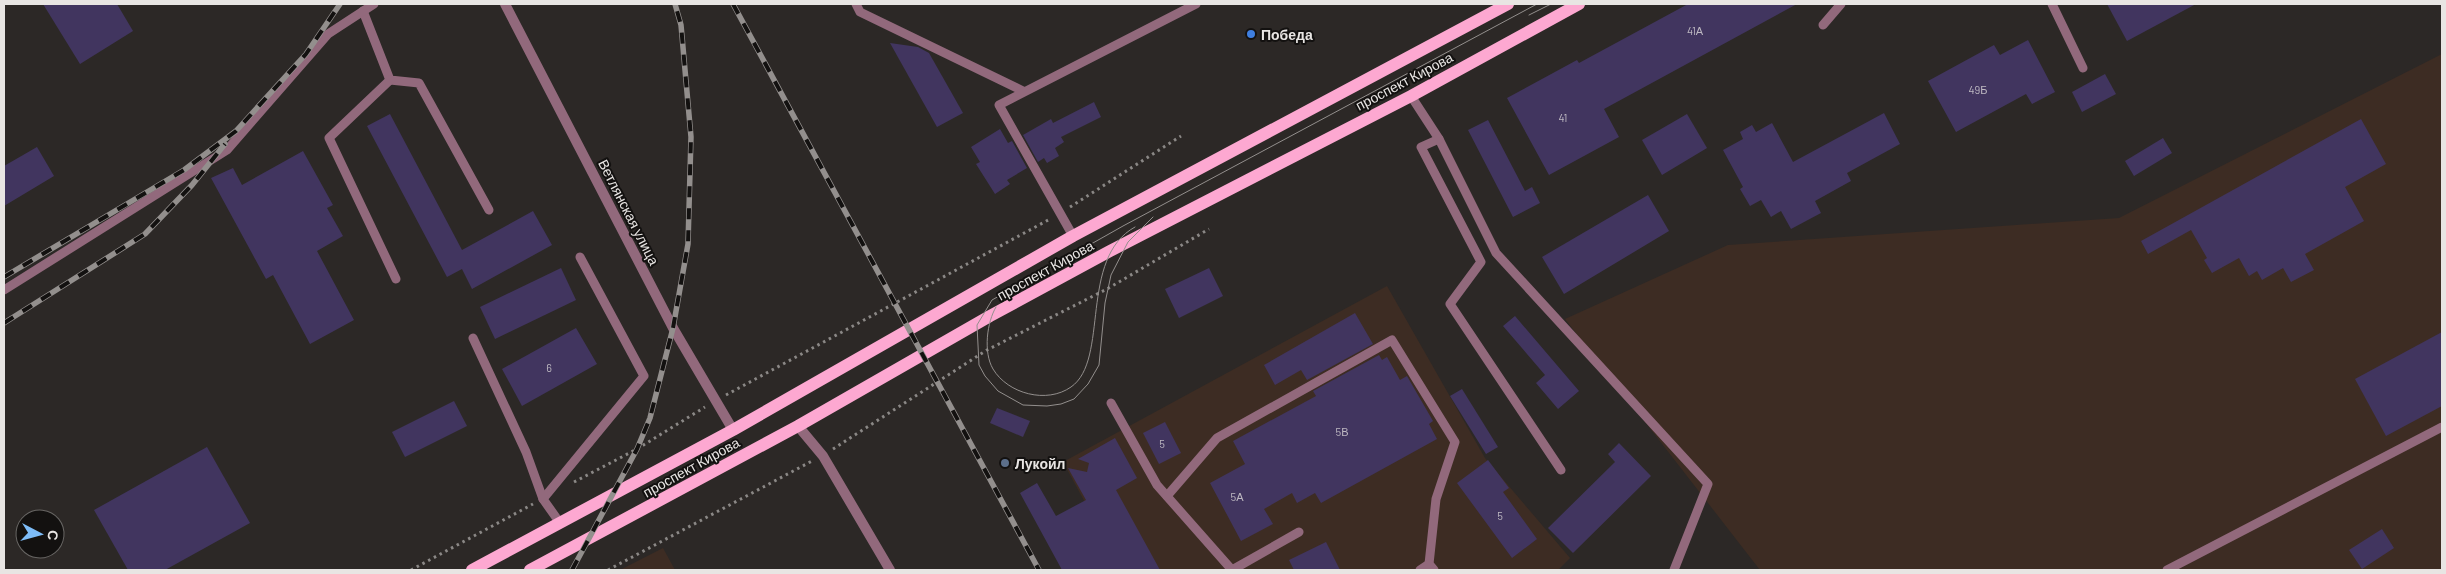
<svg xmlns="http://www.w3.org/2000/svg" width="2446" height="574" font-family="Barlow,sans-serif">
<style>
.commercial{fill:#3d2c23}
.building{fill:#41355f}
.lines{fill:none;stroke-linecap:round;stroke-linejoin:round}
.path{stroke:#8b8886;stroke-width:3;stroke-dasharray:2.5 4;stroke-linecap:butt}
.service{stroke:#92697c;stroke-width:9}
.minor{stroke:#92697c;stroke-width:10}
.primary{stroke:#fda8d1;stroke-width:12}
.tram{stroke:#938f8d;stroke-width:1}
.rail-casing{stroke:#938f8d;stroke-width:5.5}
.rail{stroke:#131110;stroke-width:4;stroke-dasharray:11;stroke-linecap:butt}
.shop-dot{fill:#3f7fe0;stroke:#131110;stroke-width:2}
.service-dot{fill:#5c6f8a;stroke:#131110;stroke-width:2}
.labels{text-anchor:middle;dominant-baseline:central;stroke-width:4;stroke-linejoin:round;paint-order:stroke}
.number-label{font-size:11px;fill:#beb9c2}
.poi-label{font-size:14px;font-weight:bold;fill:#e8e5e3;stroke:#131110;text-anchor:start}
.street-label{font-size:14px;fill:#e8e5e3;stroke:#131110}
</style>
<rect width="100%" height="100%" fill="#2c2826"/>
<g class="commercial">
<path d="M2442,54V570H1760L1565,319L1728,245L2119,218Z"/>
<path d="M1387,286L1485,458L1570,558L1558,570H1122L1063,462Z"/>
<path d="M663,548L675,570H620Z"/>
</g>
<g class="building">
<path d="M43,4H117L133,31L80,64Z"/>
<path d="M1688,4H1797L1604,109L1619,137L1549,175L1507,98L1577,60L1579,63Z"/>
<path d="M2107,4H2196L2127,41Z"/>
<path d="M2028,40L2055,92L2032,104L2026,94L1956,132L1928,81L1994,45L2000,55Z"/>
<path d="M890,43L918,47L929,53L963,113L937,127Z"/>
<path d="M2105,74L2116,94L2082,112L2072,92Z"/>
<path d="M1094,102L1101,117L1061,137L1064,142L1055,148L1059,156L1047,163L1044,158L1038,162L1023,135L1051,119L1053,123Z"/>
<path d="M1884,113L1900,144L1847,173L1851,181L1815,201L1821,213L1791,229L1781,211L1771,217L1761,200L1750,206L1740,189L1743,187L1723,150L1743,139L1740,132L1752,125L1756,132L1772,123L1793,162Z"/>
<path d="M390,114L462,250L533,211L552,245L472,289L462,269L447,277L367,126Z"/>
<path d="M1687,114L1707,148L1662,175L1642,140Z"/>
<path d="M2361,119L2386,164L2345,187L2364,221L2305,254L2314,270L2291,282L2283,268L2262,280L2257,271L2249,276L2239,258L2212,273L2204,260L2207,258L2191,230L2148,254L2141,241Z"/>
<path d="M1488,120L1525,191L1532,187L1540,203L1513,217L1468,130Z"/>
<path d="M1000,129L1008,143L1012,141L1027,168L1007,180L1010,184L995,194L976,164L980,162L971,147Z"/>
<path d="M2163,138L2172,153L2134,176L2125,161Z"/>
<path d="M37,147L54,176L4,206V166Z"/>
<path d="M303,151L333,205L327,208L343,236L317,251L354,320L310,344L273,275L266,279L211,178L233,168L242,185Z"/>
<path d="M1648,195L1669,231L1564,294L1542,257Z"/>
<path d="M561,268L576,300L495,339L480,307Z"/>
<path d="M1209,268L1223,296L1179,318L1165,289Z"/>
<path d="M1355,313L1373,344L1307,380L1301,370L1275,385L1264,365Z"/>
<path d="M1515,316L1579,391L1558,409L1536,383L1545,375L1503,326Z"/>
<path d="M576,328L597,364L522,406L502,369Z"/>
<path d="M2442,332V406L2386,436L2355,379Z"/>
<path d="M1379,355L1382,360L1387,357L1400,380L1407,376L1433,421L1429,424L1437,439L1321,503L1315,493L1297,503L1292,493L1264,509L1273,524L1241,541L1210,483L1245,464L1233,441L1316,396L1313,391Z"/>
<path d="M1462,389L1498,447L1486,454L1450,396Z"/>
<path d="M454,401L467,426L405,457L392,432Z"/>
<path d="M997,408L1030,421L1023,437L990,423Z"/>
<path d="M1165,422L1181,453L1159,464L1143,433Z"/>
<path d="M1115,438L1137,478L1116,490L1160,570H1062L1020,493L1037,483L1056,516L1086,500L1068,468L1087,472L1089,463L1078,459Z"/>
<path d="M1619,443L1651,476L1573,553L1548,528L1615,462L1608,454Z"/>
<path d="M207,447L250,523L165,570H128L94,510Z"/>
<path d="M1488,460L1509,488L1503,492L1537,539L1512,558L1457,483Z"/>
<path d="M2382,529L2394,548L2362,569L2349,550Z"/>
<path d="M1326,542L1340,570H1294L1289,560Z"/>
</g>
<g class="lines">
<g class="path">
<path d="M1070,207L1181,136"/>
<path d="M726,395L1050,219"/>
<path d="M833,449L987,350L1107,289L1209,229"/>
<path d="M574,482L637,449L705,407"/>
<path d="M411,570L533,504"/>
<path d="M608,570L812,461"/>
</g>
<g class="service">
<path d="M856,4L860,12L1023,91"/>
<path d="M2052,4L2083,68"/>
<path d="M363,11L390,80L419,83L489,210"/>
<path d="M1823,25L1841,4"/>
<path d="M390,80L329,138L396,279"/>
<path d="M1411,96L1439,139L1496,253L1708,484L1674,570"/>
<path d="M1439,139L1421,147L1481,262L1450,304L1561,470"/>
<path d="M1073,236L999,105L1196,4"/>
<path d="M4,290L227,150L328,34L374,4"/>
<path d="M473,338L526,452L543,499"/>
<path d="M1111,403L1157,485L1232,570"/>
<path d="M1167,496L1217,438L1392,340L1455,442L1436,499L1429,564L1434,570"/>
<path d="M560,523L543,499L644,376L580,257"/>
<path d="M1232,570L1299,532"/>
<path d="M1420,570L1429,564"/>
<path d="M2167,570L2442,427"/>
</g>
<g class="minor">
<path d="M505,4L673,328L733,430"/>
<path d="M798,426L823,456L890,570"/>
</g>
<g class="primary">
<path d="M472,570L733,430L1073,236L1508,4"/>
<path d="M530,570L798,426L990,316L1110,251L1411,96L1579,4"/>
</g>
<g class="tram">
<path d="M1529,15L1551,4"/>
<path d="M1153,217L1128,242L1111,275L1105,303L1099,365L1088,384L1074,399L1061,404L1047,406L1023,405L998,391L985,376L979,365L977,325L992,300L1123,226L1537,4"/>
<path d="M996,307C987,322 983,352 993,369C1008,394 1047,404 1071,387C1110,360 1078,258 1135,227"/>
</g>
<defs>
<g id="rail">
<path d="M733,4L1039,570"/>
<path d="M4,277L184,170L236,131L306,54L340,4"/>
<path d="M4,323L145,234L192,185L225,144"/>
<path d="M572,570L637,449L650,418L673,328L688,244L691,137L681,25L675,4"/>
</g>
</defs>
<use href="#rail" class="rail-casing"/>
<use href="#rail" class="rail"/>
</g>
<circle class="shop-dot" cx="1251" cy="34" r="5"/>
<circle class="service-dot" cx="1005" cy="463" r="5"/>
<g class="labels">
<g class="number-label">
<text x="1695" y="30">41А</text>
<text x="1978" y="89">49Б</text>
<text x="1563" y="117">41</text>
<text x="549" y="367">6</text>
<text x="1342" y="431">5В</text>
<text x="1162" y="443">5</text>
<text x="1237" y="496">5А</text>
<text x="1500" y="515">5</text>
</g>
<g class="poi-label">
<text x="1261" y="34">Победа</text>
<text x="1015" y="463">Лукойл</text>
</g>
<g class="street-label">
<text transform="translate(1404 81) rotate(-28)">проспект Кирова</text>
<text transform="translate(629 212) rotate(63)">Ветлянская улица</text>
<text transform="translate(1045 270) rotate(-29)">проспект Кирова</text>
<text transform="translate(691 467) rotate(-29)">проспект Кирова</text>
</g>
</g>
<rect width="2446" height="574" fill="none" stroke="#e8e5e3" stroke-width="10"/>
<g transform="translate(40 534) rotate(96)"><circle r="24" fill="#131110" stroke="#686664"/>
<path d="M0-4L9 19L0 12L-9 19Z" fill="#7ebdf9"/>
<text y="-8" font-size="14" font-weight="bold" text-anchor="middle" fill="#e8e5e3">С</text>
</g>
</svg>
